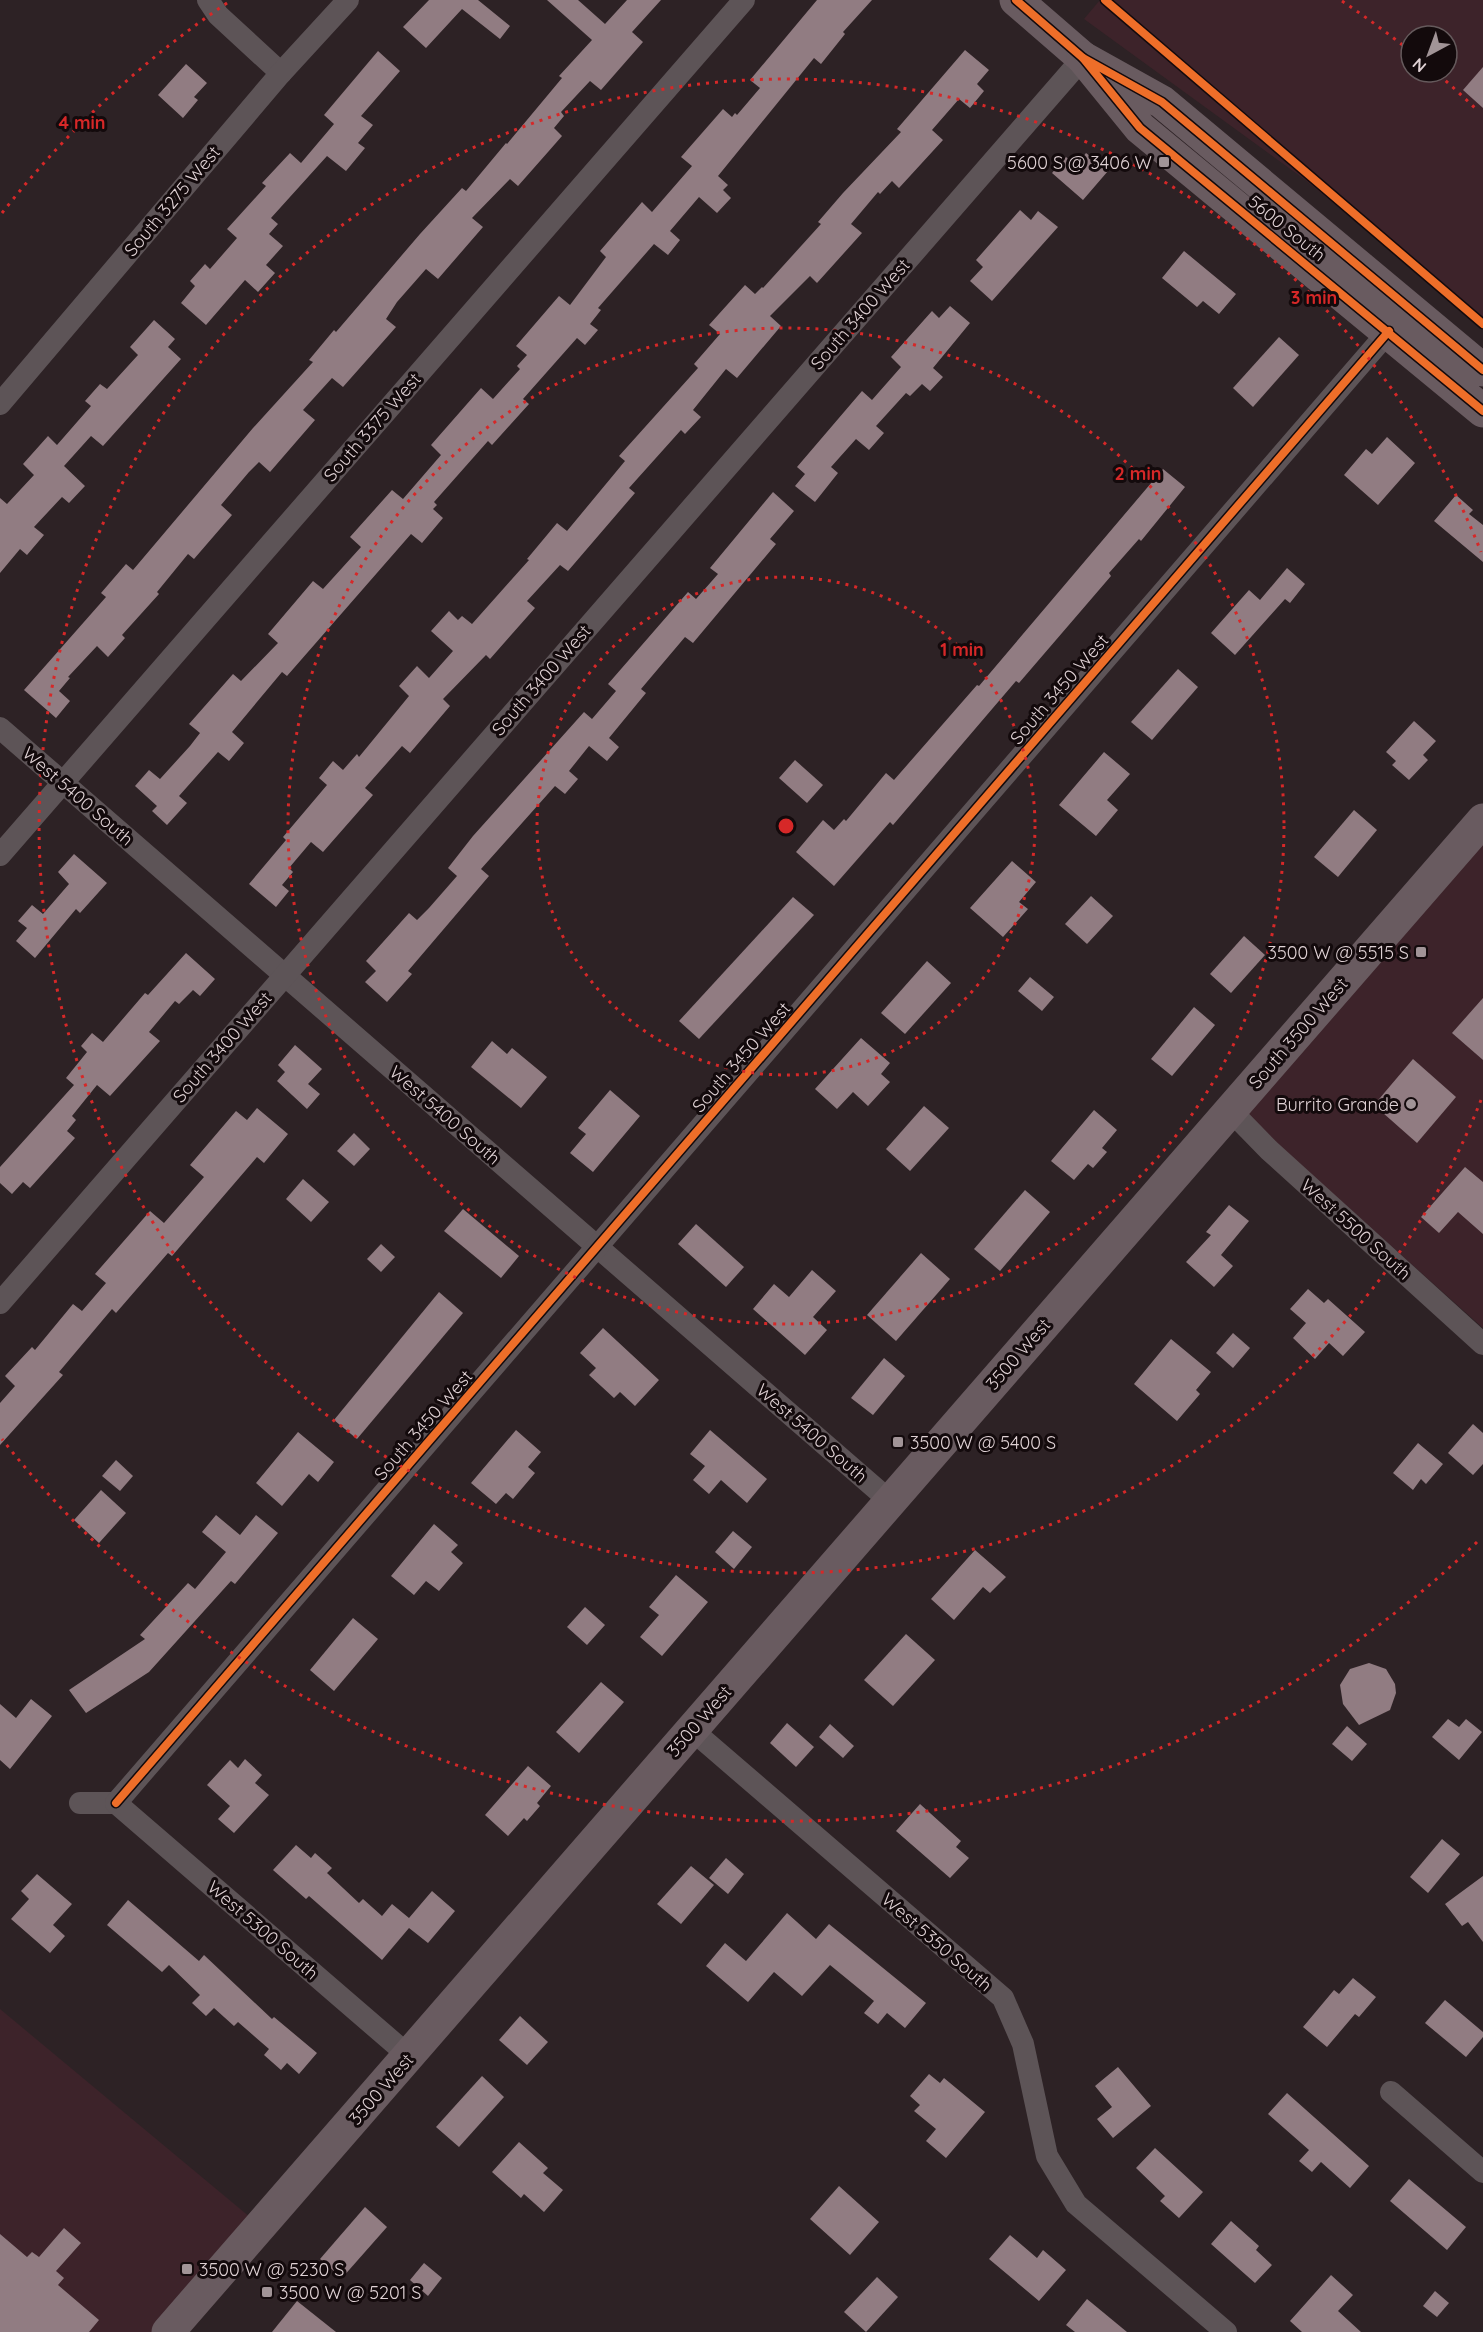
<svg xmlns="http://www.w3.org/2000/svg" width="1483" height="2332" font-family="Quicksand,sans-serif">
<style>
.built{fill:#3d232a;fill-rule:evenodd}
.building{fill:#917c82}
.lines{fill:none;stroke-linecap:round;stroke-linejoin:round}
.minor{stroke:#5d5457;stroke-width:22}
.primary{stroke:#695b60;stroke-width:33}
.cycleway-casing{stroke:#130a0c;stroke-width:11}
.cycleway{stroke:#ee6e29;stroke-width:8}
.ring{fill:none;stroke:#d62828;stroke-width:3;stroke-dasharray:3 6}
.poi-dot{fill:#a19497;stroke:#130a0c;stroke-width:2}
.labels{text-anchor:middle;dominant-baseline:central;stroke-width:6;stroke-linejoin:round;paint-order:stroke}
.poi-label{font-size:18px;fill:#dfd1d4;stroke:#130a0c;text-anchor:end}
.street-label{font-size:18px;fill:#dfd1d4;stroke:#130a0c}
.centre{fill:#d62828;stroke:#130a0c;stroke-width:3}
.ring-label{font-size:18px;text-anchor:middle;font-weight:bold;fill:#d62828;stroke:#130a0c;stroke-width:6;stroke-linejoin:round;paint-order:stroke}
</style>
<rect width="100%" height="100%" fill="#2d2225"/>
<g class="built">
<path d="M1100,0H1483V327L1304,179L1084,19ZM1411,36H1447V72H1411Z"/>
<path d="M1483,841V1328L1243,1114Z"/>
<path d="M0,2009L251,2218L153,2332H0Z"/>
</g>
<g class="building">
<path d="M429,0H478L510,26L500,39L462,9L426,48L403,27Z"/>
<path d="M547,0H578L605,24L627,0H661L632,32L643,42L601,90L590,81L561,112L564,116L554,128L562,136L548,152L518,186L510,179L472,218L483,227L438,279L426,269L397,302L386,319L396,327L343,387L332,378L303,410L315,420L270,472L259,462L249,472L221,505L232,515L194,559L188,554L157,592L159,594L122,635L125,638L108,657L97,646L68,677L70,678L59,691L70,701L56,718L24,690L106,597L101,593L126,564L133,570L253,428L313,362L309,360L334,330L336,332L420,234L462,188L466,191L506,143L507,144L562,78L559,76L592,40Z"/>
<path d="M817,0H872L843,32L845,34L821,64L814,58L718,176L728,185L723,190L731,198L717,213L699,197L670,231L680,240L668,255L654,244L598,308L601,310L590,324L598,330L585,345L577,338L523,399L529,404L492,445L488,441L434,502L437,505L433,509L443,518L422,543L411,534L287,676L282,672L232,732L244,743L229,761L218,752L179,796L187,803L167,825L152,811L157,806L135,786L149,770L160,779L190,746L200,733L189,724L233,674L241,681L278,643L268,634L313,581L323,589L361,547L350,537L392,490L403,499L441,455L431,445L481,388L493,399L520,369L517,366L527,355L516,346L559,296L570,305L606,257L600,251L642,202L652,212L692,166L681,157L723,109L732,117L735,113L737,115L760,88L750,80Z"/>
<path d="M965,50L989,70L977,84L984,91L970,108L959,99L932,130L943,140L899,188L892,181L880,194L878,192L851,224L862,233L817,283L810,276L770,316L781,326L737,378L726,369L693,410L701,417L685,434L681,430L629,488L635,493L568,571L560,565L527,601L535,608L490,659L486,655L443,699L450,706L410,753L402,746L365,788L373,795L323,852L311,842L289,868L293,872L282,885L289,891L276,907L249,884L286,840L283,837L327,785L319,778L333,761L343,770L357,754L359,757L409,696L399,686L417,666L429,678L453,651L431,631L449,611L458,620L462,616L472,624L529,560L527,559L557,523L567,531L625,461L619,456L698,368L694,364L720,334L709,325L745,285L755,294L762,287L763,288L821,224L818,222L843,193L901,132L897,129Z"/>
<path d="M378,51L400,71L361,116L373,125L358,143L365,148L346,171L327,156L271,218L278,224L269,234L283,246L266,265L275,273L258,292L245,280L206,325L181,303L195,286L190,281L205,264L210,269L237,238L227,229L266,186L262,183L290,153L301,163L334,124L324,115Z"/>
<path d="M186,64L207,83L194,97L198,100L183,118L158,95Z"/>
<path d="M1483,67V108L1463,90Z"/>
<path d="M1086,153L1108,171L1083,200L1052,173L1066,157L1076,166Z"/>
<path d="M1020,210L1031,220L1038,211L1058,227L992,301L970,281L983,267L976,260Z"/>
<path d="M1184,251L1236,294L1219,314L1203,301L1197,307L1162,278Z"/>
<path d="M950,306L970,323L933,368L943,377L930,391L922,384L910,396L906,393L876,426L884,433L869,450L856,439L831,467L838,473L815,502L795,486L805,474L797,467L862,391L872,400L901,367L891,357L932,311L939,318Z"/>
<path d="M154,320L175,339L168,347L181,359L103,446L91,436L64,466L85,486L69,503L62,497L34,527L44,535L27,555L20,549L0,573V498L7,504L34,475L23,464L48,436L57,445L91,406L85,401L100,384L107,389L138,355L130,347Z"/>
<path d="M1279,337L1299,355L1253,407L1233,388Z"/>
<path d="M1387,437L1415,463L1378,505L1344,475L1366,449L1372,454Z"/>
<path d="M1163,469L1185,487L1141,541L1139,539L1109,573L1111,576L1019,683L1016,681L893,825L890,822L834,886L796,852L823,820L834,830L844,819L846,821L886,773L894,780L977,685L979,686Z"/>
<path d="M773,492L794,511L770,539L776,544L693,643L685,637L641,689L646,693L609,738L619,747L607,761L589,746L569,771L578,779L565,794L555,786L481,869L489,876L408,971L412,974L387,1002L365,982L376,971L366,961L409,913L417,920L429,908L457,876L448,868L473,836L584,712L592,719L616,691L608,684L688,592L696,599L718,574L710,568Z"/>
<path d="M1456,495L1473,510L1469,514L1483,525V562L1434,521Z"/>
<path d="M1287,568L1305,584L1290,603L1285,599L1235,655L1211,633L1249,590L1260,600Z"/>
<path d="M1178,669L1198,687L1152,740L1131,722Z"/>
<path d="M1414,721L1436,741L1423,755L1428,760L1409,780L1392,765L1396,761L1386,752Z"/>
<path d="M1104,752L1130,774L1107,800L1118,810L1096,836L1059,805Z"/>
<path d="M795,760L823,785L807,803L779,778Z"/>
<path d="M1354,810L1377,830L1338,877L1314,857Z"/>
<path d="M74,854L107,883L80,913L76,909L35,958L16,941L27,928L18,921L32,905L43,914L69,884L58,872Z"/>
<path d="M1012,861L1036,882L1019,902L1028,909L1003,937L970,908Z"/>
<path d="M1091,896L1113,916L1087,944L1065,924Z"/>
<path d="M793,897L814,915L699,1039L679,1021Z"/>
<path d="M1244,936L1265,955L1231,993L1210,974Z"/>
<path d="M186,953L215,979L200,996L193,990L179,1004L175,1001L149,1032L160,1041L110,1096L97,1085L72,1116L76,1120L67,1131L75,1138L30,1188L23,1182L12,1194L0,1183V1167L74,1085L66,1078L87,1052L81,1046L92,1033L103,1042L145,993L148,995Z"/>
<path d="M927,961L951,983L905,1034L881,1013Z"/>
<path d="M1030,977L1054,997L1042,1011L1018,991Z"/>
<path d="M1483,998V1060L1452,1033Z"/>
<path d="M1194,1007L1215,1025L1172,1076L1151,1059Z"/>
<path d="M861,1038L890,1063L881,1074L890,1082L868,1106L853,1092L837,1109L815,1089Z"/>
<path d="M492,1041L507,1054L512,1048L547,1077L521,1108L471,1067Z"/>
<path d="M295,1045L322,1069L308,1084L320,1094L307,1109L277,1081L285,1072L278,1065Z"/>
<path d="M1413,1059L1456,1097L1417,1143L1374,1105Z"/>
<path d="M610,1090L640,1116L593,1172L570,1153L586,1134L578,1128Z"/>
<path d="M924,1106L949,1128L910,1171L886,1149Z"/>
<path d="M257,1108L288,1134L264,1163L257,1157L172,1256L168,1253L116,1313L112,1309L59,1372L63,1375L0,1445V1403L15,1386L5,1376L32,1347L35,1350L73,1304L82,1311L106,1283L95,1274L150,1211L164,1223L204,1177L190,1165L236,1111L247,1120Z"/>
<path d="M1094,1110L1117,1130L1102,1148L1107,1152L1093,1168L1088,1164L1074,1180L1051,1161Z"/>
<path d="M354,1133L370,1149L354,1166L337,1151Z"/>
<path d="M1465,1167L1483,1182V1234L1458,1212L1439,1233L1421,1217Z"/>
<path d="M303,1179L329,1202L311,1222L286,1199Z"/>
<path d="M1025,1190L1050,1212L1000,1271L974,1249Z"/>
<path d="M1229,1205L1249,1221L1221,1255L1233,1266L1214,1287L1186,1262L1211,1235L1206,1232Z"/>
<path d="M463,1209L519,1256L501,1278L444,1231Z"/>
<path d="M696,1224L744,1267L726,1287L678,1244Z"/>
<path d="M381,1244L395,1257L381,1272L367,1259Z"/>
<path d="M921,1253L950,1279L896,1341L867,1315Z"/>
<path d="M812,1270L836,1291L813,1317L827,1330L805,1355L753,1309L774,1284L789,1297Z"/>
<path d="M1308,1289L1324,1303L1328,1299L1365,1332L1343,1356L1329,1343L1315,1359L1293,1338L1306,1323L1290,1309Z"/>
<path d="M439,1292L463,1313L357,1439L334,1420Z"/>
<path d="M603,1328L659,1380L635,1406L620,1392L614,1398L589,1375L596,1368L580,1353Z"/>
<path d="M1233,1333L1250,1348L1233,1368L1216,1353Z"/>
<path d="M1171,1339L1211,1372L1196,1390L1200,1394L1177,1421L1134,1384Z"/>
<path d="M884,1358L905,1376L873,1415L851,1398Z"/>
<path d="M1473,1424L1483,1433V1464L1473,1475L1448,1453Z"/>
<path d="M516,1430L541,1452L528,1467L535,1473L513,1499L506,1493L496,1504L471,1483Z"/>
<path d="M710,1430L767,1479L747,1503L721,1480L709,1494L693,1480L705,1466L690,1454Z"/>
<path d="M298,1432L334,1462L318,1482L309,1474L282,1506L256,1483Z"/>
<path d="M1418,1443L1443,1464L1426,1484L1421,1479L1413,1490L1393,1473Z"/>
<path d="M116,1460L133,1476L120,1491L102,1476Z"/>
<path d="M101,1490L126,1513L99,1543L74,1520Z"/>
<path d="M216,1515L240,1535L256,1515L278,1533L235,1584L231,1581L149,1672L86,1713L69,1690L145,1639L140,1635L188,1583L195,1589L226,1552L202,1532Z"/>
<path d="M434,1524L458,1545L451,1552L463,1563L439,1591L426,1581L414,1595L391,1576Z"/>
<path d="M733,1531L752,1547L734,1569L715,1552Z"/>
<path d="M975,1550L1006,1577L990,1593L983,1587L954,1620L931,1599Z"/>
<path d="M676,1575L708,1602L662,1656L640,1637L659,1615L649,1607Z"/>
<path d="M585,1607L605,1625L587,1645L567,1627Z"/>
<path d="M353,1618L378,1639L334,1691L310,1670Z"/>
<path d="M906,1634L935,1660L893,1706L864,1680Z"/>
<path d="M1369,1663L1386,1669L1395,1684L1396,1693L1390,1710L1359,1725L1343,1704L1340,1685L1350,1669Z"/>
<path d="M601,1682L624,1702L579,1753L556,1732Z"/>
<path d="M31,1699L52,1716L10,1769L0,1760V1704L16,1718Z"/>
<path d="M1448,1719L1459,1727L1466,1719L1482,1732L1459,1760L1432,1737Z"/>
<path d="M787,1723L814,1747L796,1767L770,1743Z"/>
<path d="M830,1724L854,1746L843,1758L819,1737Z"/>
<path d="M1347,1726L1367,1744L1352,1761L1332,1744Z"/>
<path d="M245,1759L262,1775L255,1783L269,1795L234,1833L218,1819L230,1806L207,1785L230,1760L238,1768Z"/>
<path d="M528,1766L551,1786L537,1803L540,1806L527,1821L524,1818L508,1836L485,1815Z"/>
<path d="M920,1804L961,1841L956,1847L969,1858L950,1878L896,1831Z"/>
<path d="M1442,1839L1460,1854L1428,1893L1410,1877Z"/>
<path d="M296,1845L311,1858L315,1853L332,1868L327,1873L359,1903L363,1899L382,1916L392,1904L409,1918L432,1891L455,1911L428,1943L409,1928L382,1960L309,1896L306,1899L273,1870Z"/>
<path d="M726,1858L744,1874L728,1894L709,1878Z"/>
<path d="M691,1866L714,1885L681,1924L657,1904Z"/>
<path d="M37,1874L72,1904L53,1925L65,1936L50,1953L11,1919L29,1899L21,1891Z"/>
<path d="M1483,1876V1942L1468,1922L1462,1926L1445,1904Z"/>
<path d="M128,1900L199,1961L204,1955L272,2019L274,2017L317,2053L299,2074L287,2063L281,2070L264,2055L269,2049L238,2022L234,2026L214,2008L206,2016L192,2003L200,1995L169,1965L162,1972L107,1925Z"/>
<path d="M787,1913L816,1939L829,1924L926,2003L905,2028L887,2013L878,2024L864,2013L874,2001L830,1965L802,1996L774,1972L748,2002L706,1966L725,1943L746,1961Z"/>
<path d="M1353,1978L1376,1997L1359,2017L1355,2014L1327,2047L1303,2027L1334,1990L1339,1994Z"/>
<path d="M1445,2000L1483,2032V2037L1466,2057L1425,2023Z"/>
<path d="M520,2016L548,2042L527,2065L499,2040Z"/>
<path d="M1118,2067L1151,2106L1113,2138L1097,2119L1112,2107L1095,2086Z"/>
<path d="M929,2074L940,2083L944,2078L985,2112L946,2158L926,2141L936,2129L914,2111L920,2105L910,2096Z"/>
<path d="M482,2076L504,2097L459,2147L436,2127Z"/>
<path d="M1287,2093L1369,2166L1350,2188L1321,2162L1312,2172L1299,2161L1309,2150L1268,2114Z"/>
<path d="M519,2142L548,2168L543,2173L563,2190L544,2212L524,2194L521,2198L492,2172Z"/>
<path d="M1155,2148L1203,2192L1179,2218L1160,2201L1165,2196L1136,2168Z"/>
<path d="M1409,2179L1466,2227L1447,2250L1390,2201Z"/>
<path d="M839,2186L879,2222L850,2255L810,2219Z"/>
<path d="M365,2207L387,2227L342,2278L320,2259Z"/>
<path d="M1231,2221L1259,2246L1256,2250L1272,2265L1255,2283L1211,2244Z"/>
<path d="M64,2228L81,2243L56,2271L64,2278L58,2285L99,2320L89,2332H0V2234L27,2257L32,2252L39,2257Z"/>
<path d="M1010,2235L1037,2258L1043,2250L1066,2270L1039,2301L989,2259Z"/>
<path d="M424,2263L442,2278L428,2296L410,2280Z"/>
<path d="M1331,2275L1353,2295L1338,2311L1361,2332H1302L1290,2321Z"/>
<path d="M877,2277L898,2297L866,2332L844,2312Z"/>
<path d="M1435,2291L1449,2303L1437,2317L1423,2306Z"/>
<path d="M1087,2299L1127,2332H1075L1066,2325Z"/>
<path d="M297,2301L336,2332H272Z"/>
</g>
<g class="lines">
<g class="minor">
<path d="M208,0L218,15L281,73"/>
<path d="M0,404L281,73L348,0"/>
<path d="M0,728L890,1501"/>
<path d="M0,855L744,0"/>
<path d="M1231,1111L1269,1150L1483,1344"/>
<path d="M0,1303L1083,58"/>
<path d="M692,1730L1003,1998L1023,2044L1047,2156L1076,2204L1226,2332"/>
<path d="M80,1803H116"/>
<path d="M116,1803L1389,331"/>
<path d="M116,1803L409,2056"/>
<path d="M1391,2092L1483,2172"/>
</g>
<g class="primary">
<path d="M1016,0L1083,58"/>
<path d="M1483,370L1162,102L1083,58L1140,128L1483,411"/>
<path d="M168,2332L1483,820"/>
</g>
<defs>
<g id="cycleway">
<path d="M1016,0L1083,58"/>
<path d="M1105,0L1483,324"/>
<path d="M1483,370L1162,102L1083,58L1140,128L1483,411"/>
<path d="M116,1803L1389,331"/>
</g>
</defs>
<use href="#cycleway" class="cycleway-casing"/>
<use href="#cycleway" class="cycleway"/>
</g>
<g class="ring">
<circle cx="786" cy="826" r="249"/>
<circle cx="786" cy="826" r="498"/>
<path d="M1481 1100A747 747 0 1 1 1481 552"/>
<path d="M1477 1542A995 995 0 0 1 2 1439M2 213A995 995 0 0 1 230 1M1342 1A995 995 0 0 1 1405 47M1439 75A995 995 0 0 1 1477 110"/>
</g>
<g class="poi-dot">
<rect x="1158" y="156" width="12" height="12" rx="3"/>
<rect x="1415" y="946" width="12" height="12" rx="3"/>
<circle cx="1411" cy="1104" r="6"/>
<rect x="892" y="1436" width="12" height="12" rx="3"/>
<rect x="181" y="2263" width="12" height="12" rx="3"/>
<rect x="261" y="2286" width="12" height="12" rx="3"/>
</g>
<g class="labels">
<g class="poi-label">
<text x="1152" y="162">5600 S @ 3406 W</text>
<text x="1409" y="952">3500 W @ 5515 S</text>
<text x="1399" y="1104">Burrito Grande</text>
<text x="910" y="1442" text-anchor="start">3500 W @ 5400 S</text>
<text x="199" y="2269" text-anchor="start">3500 W @ 5230 S</text>
<text x="279" y="2292" text-anchor="start">3500 W @ 5201 S</text>
</g>
<g class="street-label">
<text transform="translate(172 201) rotate(-50)">South 3275 West</text>
<text transform="translate(1287 228) rotate(39)">5600 South</text>
<text transform="translate(860 314) rotate(-49)">South 3400 West</text>
<text transform="translate(372 427) rotate(-49)">South 3375 West</text>
<text transform="translate(541 680) rotate(-49)">South 3400 West</text>
<text transform="translate(1059 689) rotate(-49)">South 3450 West</text>
<text transform="translate(78 796) rotate(41)">West 5400 South</text>
<text transform="translate(1298 1033) rotate(-49)">South 3500 West</text>
<text transform="translate(222 1047) rotate(-49)">South 3400 West</text>
<text transform="translate(741 1057) rotate(-49)">South 3450 West</text>
<text transform="translate(445 1115) rotate(41)">West 5400 South</text>
<text transform="translate(1356 1229) rotate(42)">West 5500 South</text>
<text transform="translate(1018 1354) rotate(-49)">3500 West</text>
<text transform="translate(423 1425) rotate(-49)">South 3450 West</text>
<text transform="translate(812 1433) rotate(41)">West 5400 South</text>
<text transform="translate(699 1721) rotate(-49)">3500 West</text>
<text transform="translate(263 1930) rotate(41)">West 5300 South</text>
<text transform="translate(937 1942) rotate(41)">West 5350 South</text>
<text transform="translate(381 2089) rotate(-49)">3500 West</text>
</g>
</g>
<circle cx="786" cy="826" r="9" class="centre"/>
<g class="ring-label">
<text x="82" y="129">4 min</text>
<text x="1314" y="304">3 min</text>
<text x="1138" y="480">2 min</text>
<text x="962" y="656">1 min</text>
</g>
<g transform="translate(1429 54) rotate(221)"><circle r="28" fill="#130a0c" stroke="#655a5c" stroke-width="1.5"/>
<path d="M0-4.5L10 22L0 15L-10 22Z" fill="#a19497"/>
<text y="-9" font-size="16" font-weight="bold" text-anchor="middle" fill="#dfd1d4">N</text>
</g>
</svg>
